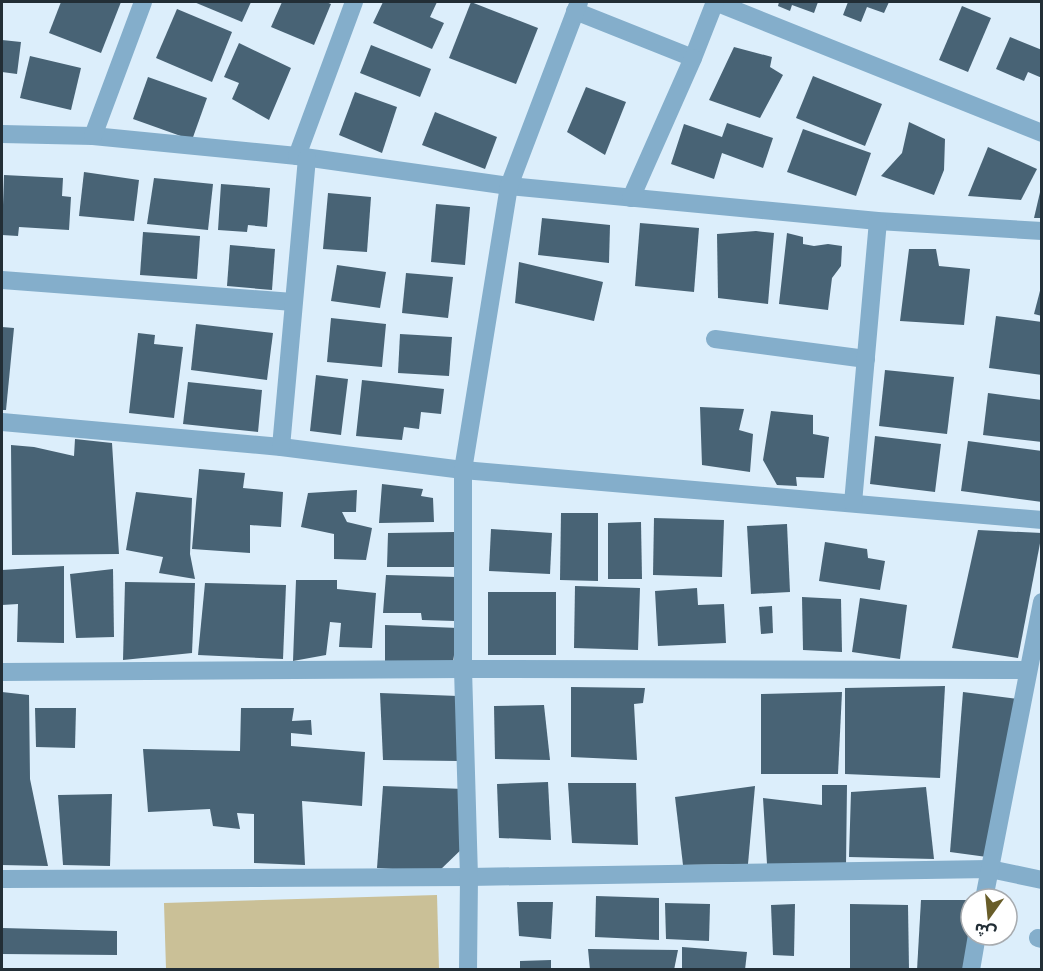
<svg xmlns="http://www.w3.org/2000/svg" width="1043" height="971" font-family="'Titillium Web','Noto Sans Arabic',sans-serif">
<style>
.green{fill:#cac097}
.building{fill:#486375}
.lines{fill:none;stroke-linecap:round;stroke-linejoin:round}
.minor{stroke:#84aecb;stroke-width:18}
</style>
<rect width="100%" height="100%" fill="#dceefb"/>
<path class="green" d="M437,895L439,969H166L164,903Z"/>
<g class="building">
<path d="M61,2H121L101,53L49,33Z"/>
<path d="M194,2H251L242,22Z"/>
<path d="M282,2H326L331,4L314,45L271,27Z"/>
<path d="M383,2H437L430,17L444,23L432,49L373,23Z"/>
<path d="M471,2L538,28L516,84L449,58Z"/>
<path d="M779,2H818L814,13L792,5L790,11L778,6Z"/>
<path d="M848,2H889L884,13L867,7L861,22L843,15Z"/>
<path d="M962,6L991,18L968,72L939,60Z"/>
<path d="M177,9L232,32L212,82L156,58Z"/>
<path d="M1010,37L1042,50V78L1028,72L1024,81L996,69Z"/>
<path d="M2,40L21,42L17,74L2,72Z"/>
<path d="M239,43L291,68L269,120L232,99L239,83L224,77Z"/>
<path d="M371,45L431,69L420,97L360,73Z"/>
<path d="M734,47L772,57L770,67L783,75L760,118L709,100Z"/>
<path d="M30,56L81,68L71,110L20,98Z"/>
<path d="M813,76L882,104L865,146L796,118Z"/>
<path d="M148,77L207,98L192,140L133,119Z"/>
<path d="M586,87L626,102L605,155L567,132Z"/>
<path d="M355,92L397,107L382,153L339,135Z"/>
<path d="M435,112L497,137L485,169L422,145Z"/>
<path d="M909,122L945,139L944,170L934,195L881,176L902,153Z"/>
<path d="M727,123L773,138L763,168L722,153L714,179L671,164L684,124L722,137Z"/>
<path d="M803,129L871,153L856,196L787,172Z"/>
<path d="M988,147L1037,169L1021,200L968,196Z"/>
<path d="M84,172L139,180L134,221L79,216Z"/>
<path d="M4,175L63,178L62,196L71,197L69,230L19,227L18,236L2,235Z"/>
<path d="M154,178L213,184L208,230L147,224Z"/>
<path d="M221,184L270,188L267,227L248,225L247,232L218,230Z"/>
<path d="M1041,188L1042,189V218H1034Z"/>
<path d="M328,193L371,197L367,252L323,249Z"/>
<path d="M436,204L470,207L465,265L431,262Z"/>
<path d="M542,218L610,225L609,263L538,255Z"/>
<path d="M640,223L699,228L694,292L635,286Z"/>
<path d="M756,231L774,233L768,304L718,298L717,234Z"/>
<path d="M143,232L200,236L197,279L140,275Z"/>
<path d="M787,233L803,237V244L814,246L828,244L842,246L841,266L832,278L828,310L779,304Z"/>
<path d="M230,245L275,249L272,290L227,286Z"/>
<path d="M909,249H936L939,266L970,269L964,325L900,321Z"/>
<path d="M519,262L603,282L594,321L515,303Z"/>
<path d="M337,265L386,272L380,308L331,301Z"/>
<path d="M406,273L453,277L448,318L402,313Z"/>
<path d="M1041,287H1042V316L1034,314Z"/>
<path d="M996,316L1042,322V375L989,368Z"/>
<path d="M331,318L386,324L382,367L327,362Z"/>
<path d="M196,324L273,333L267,380L191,370Z"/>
<path d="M2,327L14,328L6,410H2Z"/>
<path d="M138,333L155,335L154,344L183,347L174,418L129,413Z"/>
<path d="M400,334L452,337L449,376L398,373Z"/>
<path d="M885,370L954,377L947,434L879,426Z"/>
<path d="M316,375L348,379L341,435L310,431Z"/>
<path d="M362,380L444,389L441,414L421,412L419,429L404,427L402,440L356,436Z"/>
<path d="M188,382L262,390L258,432L183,424Z"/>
<path d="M988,393L1042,400V442L983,435Z"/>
<path d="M700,407L744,409L739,430L753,434L750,472L702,465Z"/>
<path d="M771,411L813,415V434L829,437L824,478L796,477L797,486L777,485L763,460Z"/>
<path d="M875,436L941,444L935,492L870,484Z"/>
<path d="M75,439L112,443L119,554L12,555L11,445L34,447L74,456Z"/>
<path d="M968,441L1042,451V502L961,491Z"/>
<path d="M199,469L245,473L243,488L283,492L281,527L250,525V553L192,549Z"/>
<path d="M382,484L423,489L421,496L433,498L434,522L379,523Z"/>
<path d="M357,490L356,512H342L347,522L372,528L366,560L334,559V534L301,527L308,493Z"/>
<path d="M136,492L192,498L190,554L195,579L159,573L163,557L126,550Z"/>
<path d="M561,513H598V581L560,580Z"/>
<path d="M654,518L724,520L722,577L653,575Z"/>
<path d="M641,522L642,579H608V523Z"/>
<path d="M787,524L790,592L751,594L747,526Z"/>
<path d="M491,529L552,533L550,574L489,571Z"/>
<path d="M978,530L1042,533L1018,658L952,648Z"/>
<path d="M454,532L455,567H387L388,533Z"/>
<path d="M825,542L867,549L868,558L885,561L880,590L819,581Z"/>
<path d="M64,566V643L17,642L18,604L2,605V570Z"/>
<path d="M113,569L114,637L76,638L70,574Z"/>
<path d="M386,575L457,577L455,621L422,620L421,613H383Z"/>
<path d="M296,580H337V589L376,593L372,648L339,647L341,623L330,622L326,655L293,661Z"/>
<path d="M125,582L195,583L192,653L123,660Z"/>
<path d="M205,583L286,585L283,659L198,655Z"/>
<path d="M575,586L640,588L638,650L574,648Z"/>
<path d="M697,588L698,605L724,604L726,643L658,646L655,591Z"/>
<rect x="488" y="592" width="68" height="63"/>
<path d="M802,597L841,599L842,652L803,650Z"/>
<path d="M860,598L907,605L900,659L852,652Z"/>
<path d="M772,606L773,633L761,634L759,607Z"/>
<path d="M385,625L458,628L453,662H385Z"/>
<path d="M945,686L940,778L845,774V688Z"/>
<path d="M571,687L645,688L643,703L634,704L637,760L571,757Z"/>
<path d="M2,692L29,695L30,779L48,866L2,865Z"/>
<path d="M842,692L838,774H761V694Z"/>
<path d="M963,692L1018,699L987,857L950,852Z"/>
<path d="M380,693L458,696V761L383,760Z"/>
<path d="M544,705L550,760L495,759L494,706Z"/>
<path d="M35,708H76L75,748L36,747Z"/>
<path d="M241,708H294L292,721L311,720L312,735L291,733V746L365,752L362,806L302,801L305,865L254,863V814L237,813L240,829L213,826L210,809L148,812L143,749L240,751Z"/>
<path d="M548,782L551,840L499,838L497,784Z"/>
<path d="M568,783H636L638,845L572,843Z"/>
<path d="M822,785H847L846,866L767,864L763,798L822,805Z"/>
<path d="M383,786L464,789L468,843L438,872L377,868Z"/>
<path d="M755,786L748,864L683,865L675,797Z"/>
<path d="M926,787L934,859L849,857L851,792Z"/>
<path d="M112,794L110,866L63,865L58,795Z"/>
<path d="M596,896L659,898V940L595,937Z"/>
<path d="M921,900H971V935L965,970H917Z"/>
<path d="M517,902H553L551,939L519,936Z"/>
<path d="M665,903L710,904L709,941L666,939Z"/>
<path d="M795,904L794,956L773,955L771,905Z"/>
<path d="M850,904L908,905L909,970H850Z"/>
<path d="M2,928L117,931V955L2,954Z"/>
<path d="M682,947L747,952L745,970H682Z"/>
<path d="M588,949L678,950L674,970H590Z"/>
<path d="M551,960V970H520V961Z"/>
</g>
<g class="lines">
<g class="minor">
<path d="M715,2L1042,133"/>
<path d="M575,11L693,58L715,2"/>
<path d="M2,134L93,136L297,156L509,186L878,221L1042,231"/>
<path d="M93,136L143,2"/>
<path d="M297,156L354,2"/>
<path d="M631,198L693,58"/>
<path d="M2,280L293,302"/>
<path d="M715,339L866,359"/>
<path d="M2,422L281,447L463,470L1042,520"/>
<path d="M281,447L307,158"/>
<path d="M853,503L878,221"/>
<path d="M2,672L463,669L1028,670"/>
<path d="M2,879L469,877L990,869L1042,880"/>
<path d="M984,899L1042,602"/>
<path d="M1038,938L1042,939"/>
<path d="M468,970L469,877L463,669V470L509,186L579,2"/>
<path d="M971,970L977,935"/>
</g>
</g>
<rect width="1043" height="971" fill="none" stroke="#222e36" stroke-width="6"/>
<g transform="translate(989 917) rotate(195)"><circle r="28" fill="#ffffff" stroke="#a7abaf" stroke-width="1.5"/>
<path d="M0-4.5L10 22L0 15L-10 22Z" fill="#685d29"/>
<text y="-9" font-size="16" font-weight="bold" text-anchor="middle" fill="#222e36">ش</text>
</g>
</svg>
